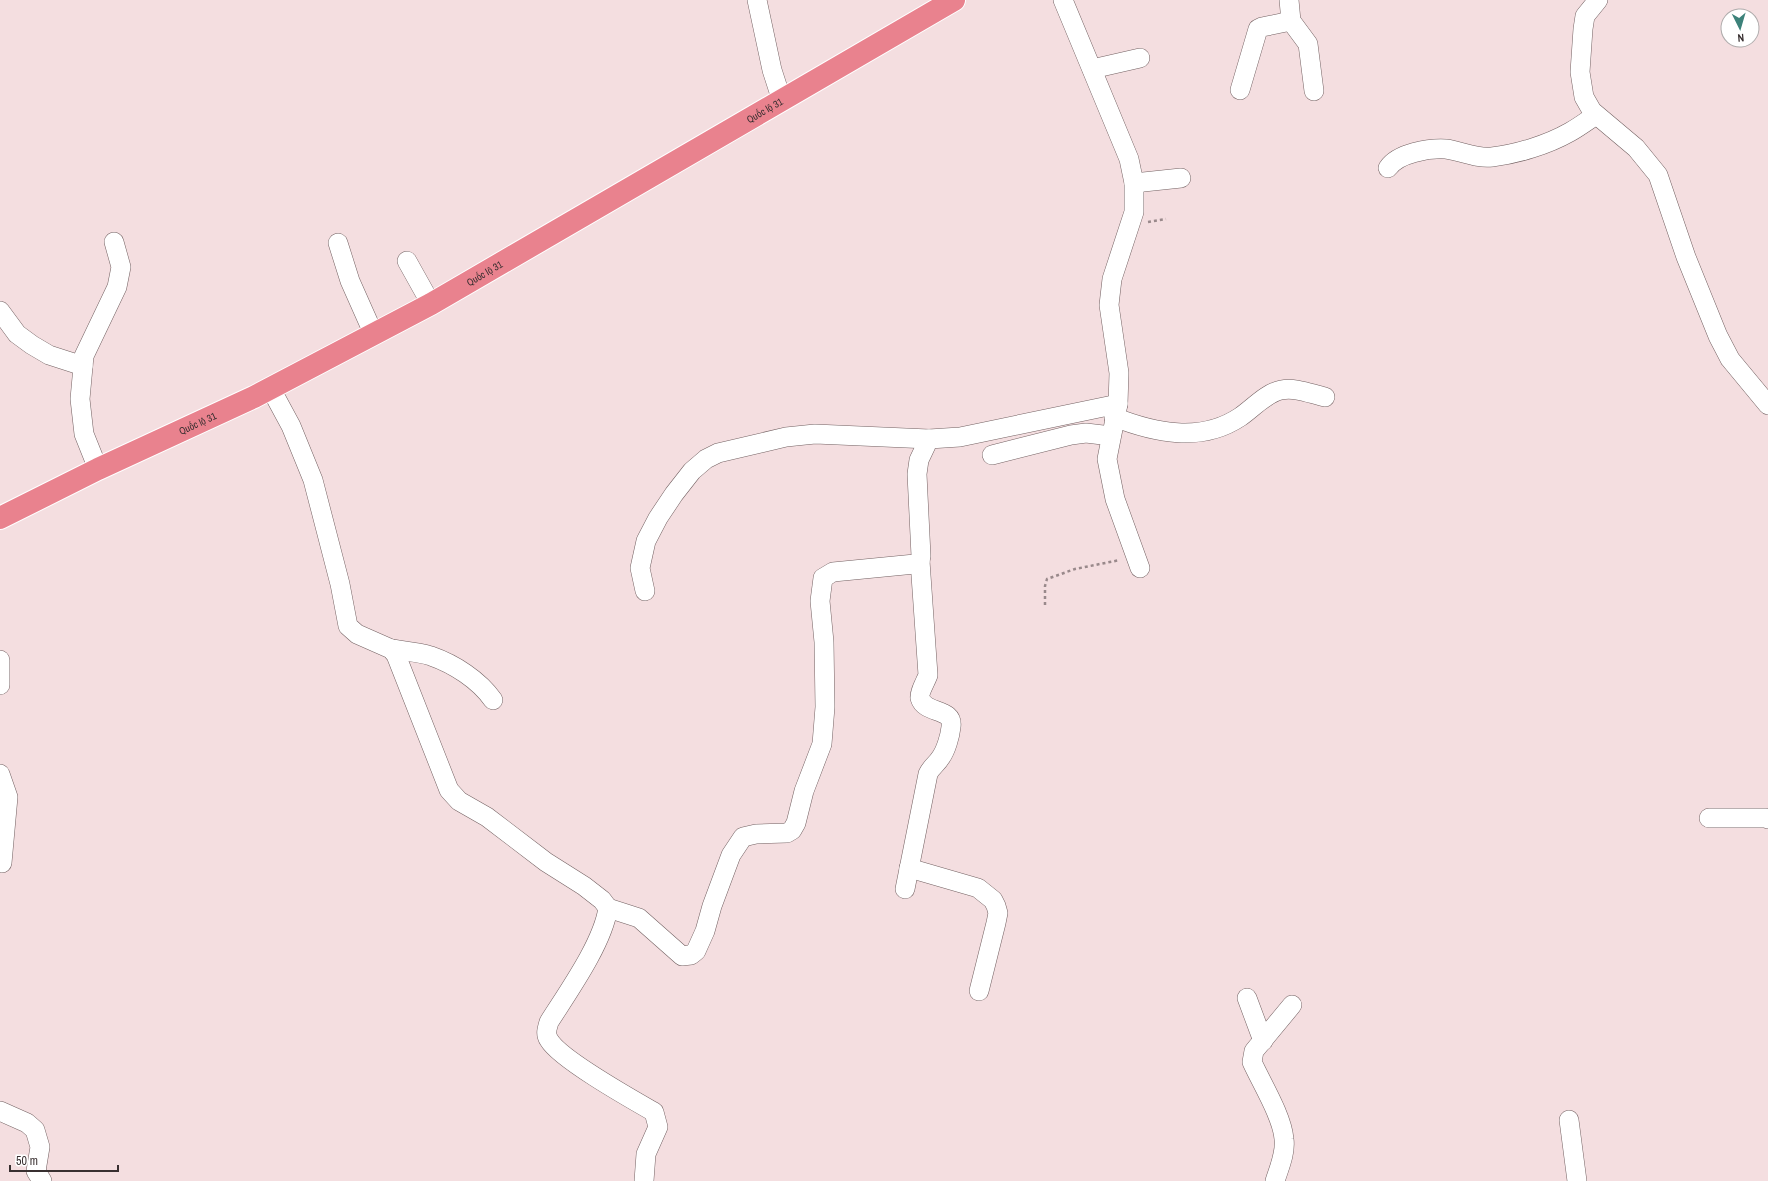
<svg xmlns="http://www.w3.org/2000/svg" width="1768" height="1181" font-family="'Archivo Narrow',sans-serif">
<style>
.lines{fill:none;stroke-linecap:round;stroke-linejoin:round}
.minor-casing{stroke:#736162;stroke-width:20}
.highway-casing{stroke:#fff;stroke-width:24}
.path{stroke:#99898b;stroke-width:2.5;stroke-dasharray:3 3;stroke-linecap:butt}
.minor{stroke:#fff;stroke-width:19}
.highway{stroke:#e9828e;stroke-width:22}
.labels{text-anchor:middle;dominant-baseline:central;stroke-width:3;stroke-linejoin:round;paint-order:stroke}
.street-label{font-size:10px;fill:#382f30;stroke:#fff}
</style>
<rect width="100%" height="100%" fill="#f4dee0"/>
<g class="lines">
<defs>
<g id="minor">
<path d="M757,0L772,70L782,101"/>
<path d="M1063,0L1129,159L1134,183V212L1112,279L1109,305L1119,373L1118,404L1107,459L1115,499L1140,568"/>
<path d="M1289,0L1291,21L1308,44L1314,91"/>
<path d="M1598,0L1585,16L1583,29L1580,72L1584,97L1592,111L1636,148L1658,175L1686,257L1718,336L1730,359L1768,405"/>
<path d="M1092,69L1140,58"/>
<path d="M1240,90L1258,29L1262,27L1291,21"/>
<path d="M1388,168C1398,153 1429,148 1446,149C1461,151 1477,159 1492,157C1517,154 1547,145 1570,132C1579,127 1587,121 1596,115"/>
<path d="M1134,183L1181,178"/>
<path d="M338,243L350,281L374,335"/>
<path d="M407,261L431,304"/>
<path d="M0,311L17,334L32,345L49,355L83,366"/>
<path d="M271,389L291,426L313,480L340,584L348,626L357,634L391,649L396,655L449,790L459,801L487,817L546,862L584,886L602,900L608,908C603,943 568,992 549,1022C547,1029 545,1034 549,1040C560,1059 633,1100 654,1112L658,1127L646,1154L644,1181"/>
<path d="M1114,417C1155,433 1201,443 1240,417C1252,409 1266,393 1281,390C1296,387 1311,394 1325,397"/>
<path d="M992,455L1071,435L1086,433L1111,436"/>
<path d="M98,469L84,434L80,399L84,356L117,287L121,267L114,242"/>
<path d="M645,591L640,568L646,541L658,518L674,494L692,471L706,459L718,453L786,437L815,434L929,439"/>
<path d="M391,649C404,651 418,652 431,656C454,664 479,680 493,700"/>
<path d="M0,660V685"/>
<path d="M0,774L8,797L2,863"/>
<path d="M1709,818H1766L1768,819"/>
<path d="M909,868L978,888L993,900L996,906L998,913L996,923L979,991"/>
<path d="M905,889L928,774C931,767 937,764 941,757C946,750 950,736 951,727C954,707 925,715 920,698C919,692 926,681 928,675L920,561"/>
<path d="M608,908L639,918L682,956L691,955L696,951L705,931L712,906L731,855L743,837L756,834L787,833L792,830L796,823L804,791L822,744L825,707L824,642L820,601L823,578L833,572L915,564L920,561L921,556L917,474L919,460L929,439L960,437L1118,404"/>
<path d="M1247,998L1263,1041"/>
<path d="M0,1111L27,1123L35,1130L40,1147L36,1171L42,1181"/>
<path d="M1569,1120L1577,1181"/>
<path d="M1275,1181C1279,1168 1286,1153 1284,1139C1282,1116 1262,1084 1252,1062L1254,1051L1292,1005"/>
</g>
<g id="highway">
<path id="s1" d="M0,518L98,469L254,397L431,304L954,0"/>
</g>
</defs>
<use href="#minor" class="minor-casing"/>
<use href="#highway" class="highway-casing"/>
<g class="path">
<path d="M1148,222L1166,219"/>
<path d="M1045,605V586L1047,579L1075,569L1120,560"/>
</g>
<use href="#minor" class="minor"/>
<use href="#highway" class="highway"/>
</g>
<g class="labels">
<g class="street-label">
<text stroke="none"><textPath href="#s1" startOffset="867">Quốc lộ 31</textPath></text>
<text stroke="none"><textPath href="#s1" startOffset="543">Quốc lộ 31</textPath></text>
<text stroke="none"><textPath href="#s1" startOffset="219">Quốc lộ 31</textPath></text>
</g>
</g>
<g transform="translate(1740 28) rotate(175)"><circle r="19" fill="#ffffff" stroke="#afacac"/>
<path d="M0-3L7 15L0 10L-7 15Z" fill="#3c827a"/>
<text y="-6" font-size="11" font-weight="bold" text-anchor="middle" fill="#382f30">N</text>
</g>
<path d="M10 1165v6h108v-6" fill="none" stroke="#382f30" stroke-width="2"/>
<text x="16" y="1165" font-size="12" fill="#382f30" stroke="#ffffff" stroke-width="3" paint-order="stroke">50 m</text>
</svg>
